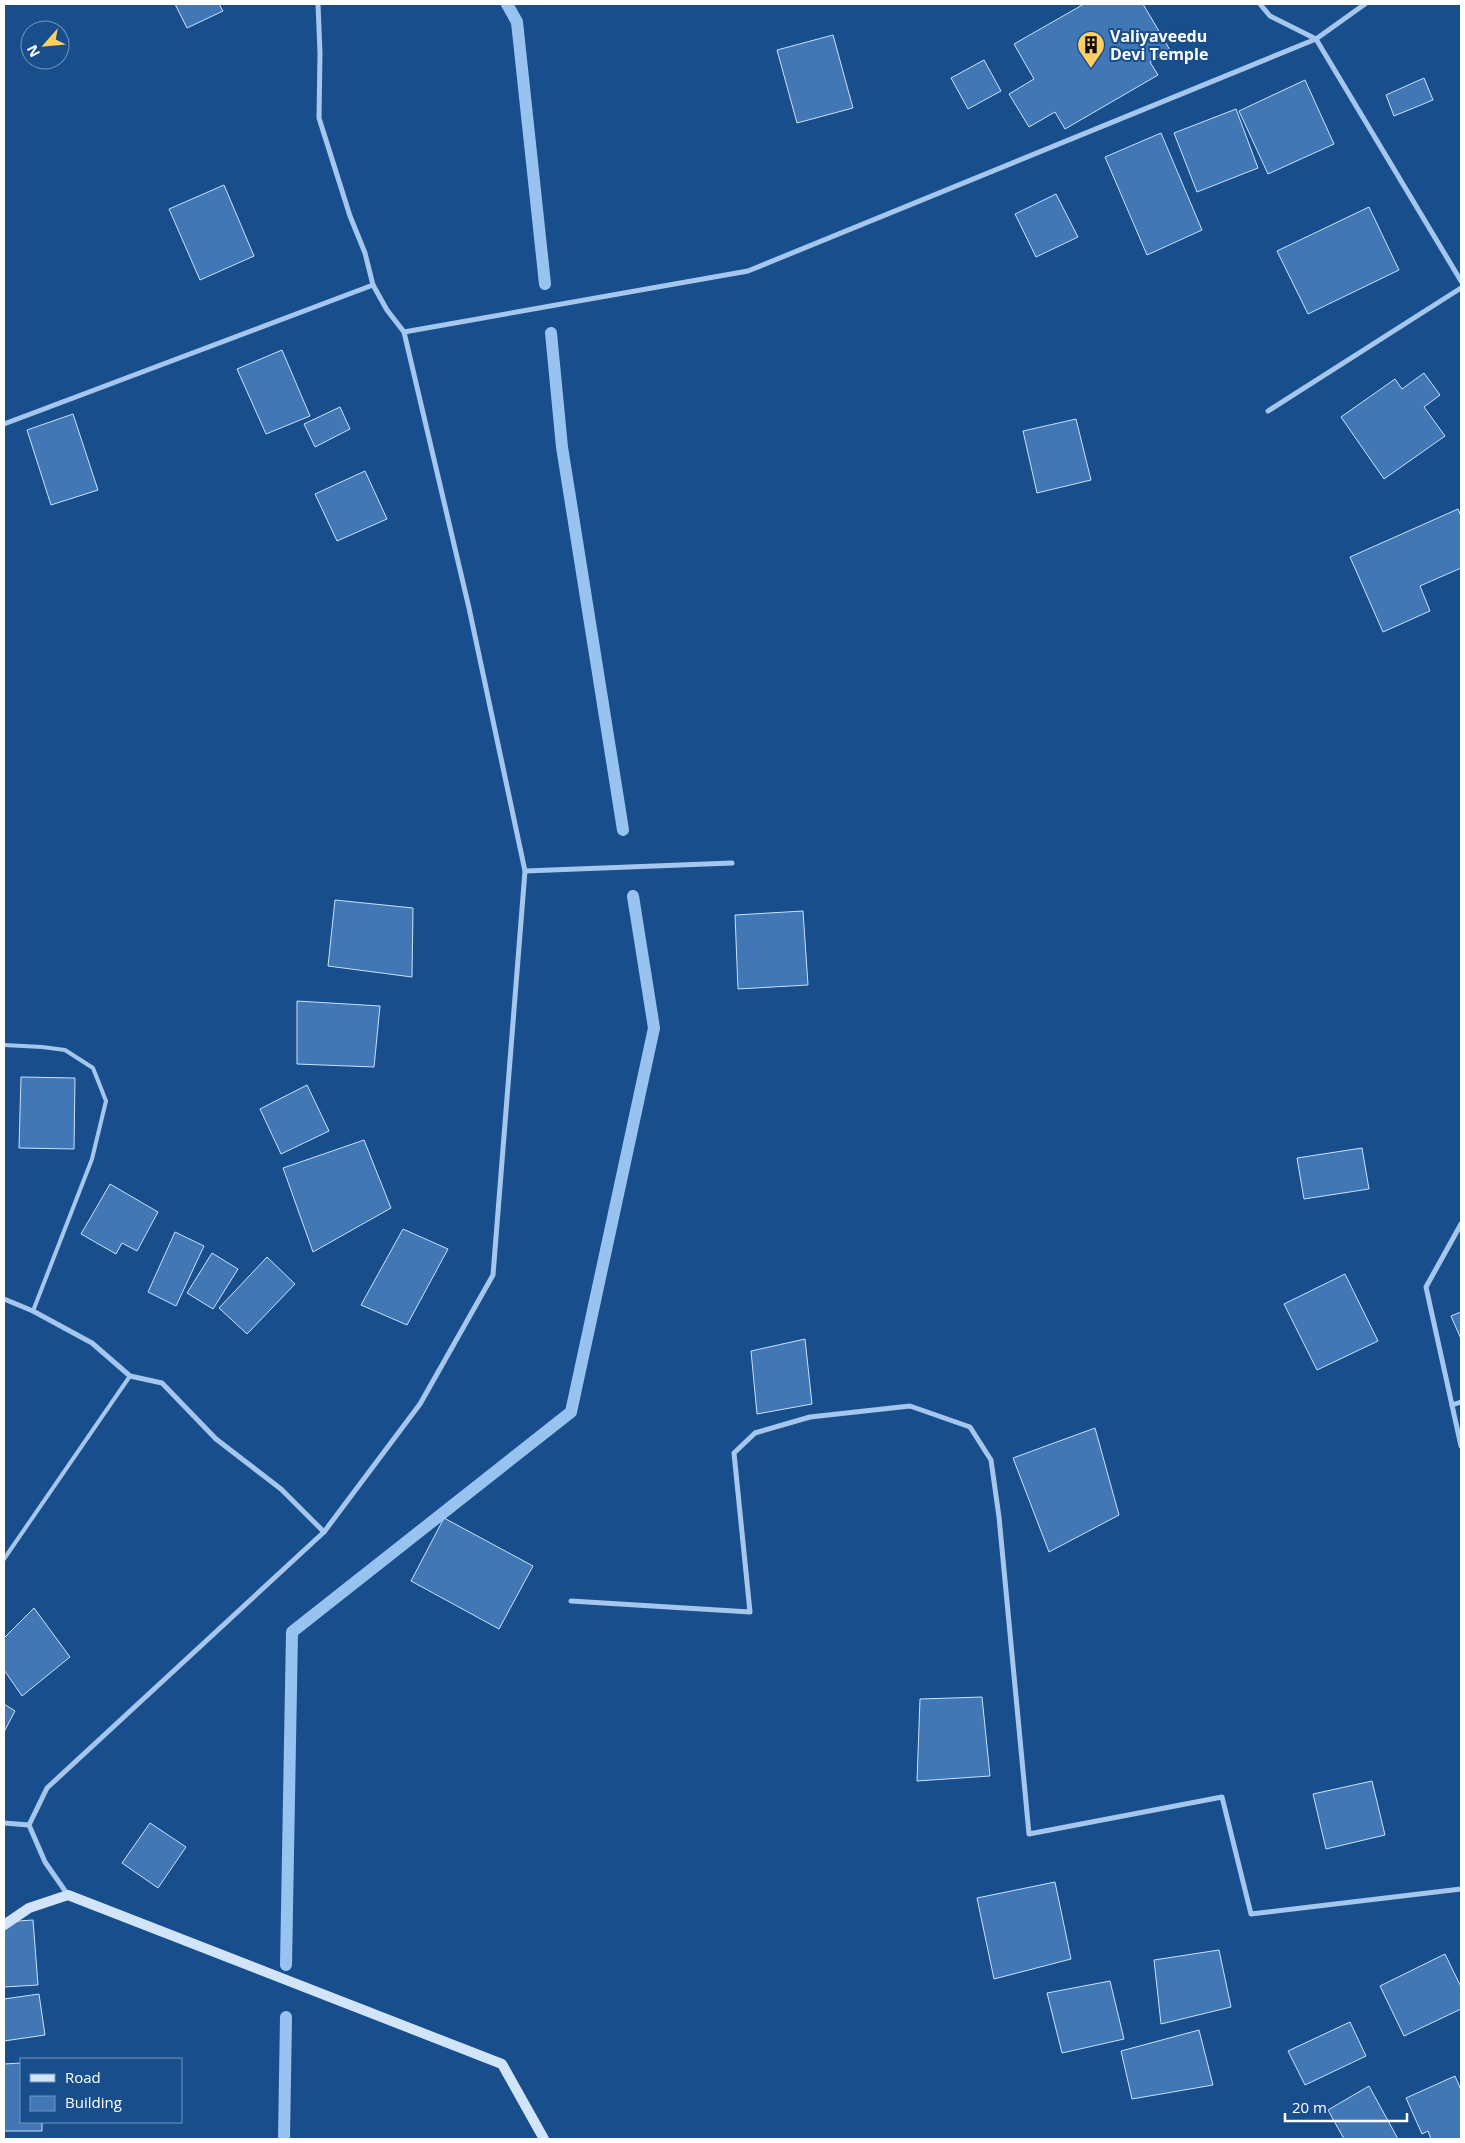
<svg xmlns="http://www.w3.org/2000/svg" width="1465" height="2143" font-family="'Open Sans',sans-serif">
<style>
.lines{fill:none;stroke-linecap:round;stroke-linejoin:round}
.stream{stroke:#98c3f1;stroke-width:12}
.building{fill:#4277b6;stroke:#cbe1fa}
.lane{stroke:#a5c7ee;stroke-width:4}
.street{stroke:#a5c7ee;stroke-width:5}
.secondary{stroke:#d2e4fa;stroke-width:10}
.labels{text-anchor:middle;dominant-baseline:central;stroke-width:4;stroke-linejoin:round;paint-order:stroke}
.poi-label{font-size:16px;font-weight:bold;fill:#fff;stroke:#194e8d;text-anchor:start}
</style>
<rect width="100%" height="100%" fill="#194e8d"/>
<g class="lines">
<g class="stream">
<path d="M507,4L517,22L545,284"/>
<path d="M551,333L562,447L623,830"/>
<path d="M286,1965L292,1632L571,1412L654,1028L633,896"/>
<path d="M284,2139L286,2017"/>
</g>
</g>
<g class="building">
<path d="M175,4H219L223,11L187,28Z"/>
<path d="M1084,4H1143L1170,50L1150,62L1158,75L1065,129L1055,112L1029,127L1009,94L1034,79L1014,44Z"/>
<path d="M833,35L853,108L797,123L777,50Z"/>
<path d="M984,60L1001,91L968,109L951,78Z"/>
<path d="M1424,78L1433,100L1394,116L1386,95Z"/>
<path d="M1305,80L1334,144L1268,174L1239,111Z"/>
<path d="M1236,109L1258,168L1197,192L1174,133Z"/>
<path d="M1161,133L1202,230L1147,255L1105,157Z"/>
<path d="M224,185L254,256L200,280L169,209Z"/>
<path d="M1056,194L1078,237L1036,257L1015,214Z"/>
<path d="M1369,207L1399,270L1308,314L1277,251Z"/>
<path d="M282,350L310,416L266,434L237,369Z"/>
<path d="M1424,373L1440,395L1424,407L1445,436L1384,479L1341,417L1395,379L1402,389Z"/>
<path d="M340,407L350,429L315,447L304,424Z"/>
<path d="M73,414L98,490L51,505L27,430Z"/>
<path d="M1076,419L1091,480L1037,493L1023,431Z"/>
<path d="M365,471L387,519L337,541L315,494Z"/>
<path d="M1458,509L1461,516V568L1420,586L1430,611L1383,632L1350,557Z"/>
<path d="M335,900L413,908L412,977L328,966Z"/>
<path d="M803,911L808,985L738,989L735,915Z"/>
<path d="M297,1001L380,1006L374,1067L297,1064Z"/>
<path d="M21,1077L75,1078L74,1149L19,1148Z"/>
<path d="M307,1085L329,1131L281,1154L260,1109Z"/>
<path d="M364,1140L391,1208L313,1252L283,1168Z"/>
<path d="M1362,1148L1369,1189L1304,1199L1297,1158Z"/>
<path d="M110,1184L158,1212L137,1251L122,1243L116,1254L81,1234Z"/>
<path d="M403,1229L448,1249L407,1325L361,1305Z"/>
<path d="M175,1232L204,1246L176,1306L148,1292Z"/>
<path d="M212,1253L238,1269L213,1309L187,1293Z"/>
<path d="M267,1257L295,1284L247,1334L219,1308Z"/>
<path d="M1345,1274L1378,1341L1317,1370L1284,1304Z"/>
<path d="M1461,1312V1339L1451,1316Z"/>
<path d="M805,1339L812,1404L757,1414L751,1351Z"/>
<path d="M1095,1428L1119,1515L1049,1552L1013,1458Z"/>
<path d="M444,1518L533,1566L499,1629L411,1581Z"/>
<path d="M34,1608L70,1657L22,1696L4,1670V1638Z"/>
<path d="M982,1697L990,1776L917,1781L920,1699Z"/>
<path d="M4,1704L15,1711L4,1732Z"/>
<path d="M1372,1781L1385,1835L1326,1849L1313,1794Z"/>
<path d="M150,1823L186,1847L158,1888L122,1863Z"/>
<path d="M1055,1882L1071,1959L994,1979L977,1898Z"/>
<path d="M33,1920L38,1985L4,1987V1922Z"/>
<path d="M1219,1950L1231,2007L1161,2024L1154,1960Z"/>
<path d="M1445,1954L1461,1987V2009L1404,2036L1380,1986Z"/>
<path d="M1110,1981L1124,2039L1062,2053L1047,1993Z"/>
<path d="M39,1994L45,2035L4,2041V1999Z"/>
<path d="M1350,2022L1366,2056L1305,2085L1288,2051Z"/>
<path d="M1199,2030L1213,2085L1132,2099L1121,2051Z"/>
<path d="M21,2063V2122H42V2131H4V2064Z"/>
<path d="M1455,2076L1461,2090V2139H1431L1428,2131L1422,2134L1406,2098Z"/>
<path d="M1369,2086L1398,2139H1344L1328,2110Z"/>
</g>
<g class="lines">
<g class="lane">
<path d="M4,1045L42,1047L65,1050L93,1068L106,1101L92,1159L33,1311"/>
<path d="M4,1559L130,1376"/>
</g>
<g class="street">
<path d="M1260,4L1270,16L1316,39"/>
<path d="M1316,39L1461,281"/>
<path d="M404,332L748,271L1316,39L1365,4"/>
<path d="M1268,411L1461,288"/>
<path d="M4,424L373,285"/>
<path d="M525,871L732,863"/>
<path d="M1461,1224L1426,1287L1461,1446"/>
<path d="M4,1299L33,1311L92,1343L130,1376L162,1383L216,1439L281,1489L324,1532"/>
<path d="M1452,1405L1461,1402"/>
<path d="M571,1601L750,1612L734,1453L755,1433L810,1417L910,1406L970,1427L991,1460L999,1517L1029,1834L1222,1797L1251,1914L1461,1889"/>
<path d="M4,1823L29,1825"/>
<path d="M68,1895L45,1862L29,1825L47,1788L324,1532L420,1404L493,1275L525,871L469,608L404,332L387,310L373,285L365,253L350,216L319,118L320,53L318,4"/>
</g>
<path class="secondary" d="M4,1925L29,1908L68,1895L502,2064L544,2139"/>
</g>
<defs>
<symbol id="building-pin" viewBox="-11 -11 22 30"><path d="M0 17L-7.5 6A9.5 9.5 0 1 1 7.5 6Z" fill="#ffcf62" stroke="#194e8d"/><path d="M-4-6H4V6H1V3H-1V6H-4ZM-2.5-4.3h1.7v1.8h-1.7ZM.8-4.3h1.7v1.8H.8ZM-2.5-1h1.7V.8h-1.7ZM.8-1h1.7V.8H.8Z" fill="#111"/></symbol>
</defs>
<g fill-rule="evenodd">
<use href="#building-pin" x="1075" y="29" width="32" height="43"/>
</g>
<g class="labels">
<g class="poi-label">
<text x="1110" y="36">Valiyaveedu<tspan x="1110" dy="18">Devi Temple</tspan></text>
</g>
</g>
<rect width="1465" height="2143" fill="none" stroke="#ffffff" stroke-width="10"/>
<rect x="20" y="2058" width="162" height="65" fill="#194e8d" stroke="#7595bb"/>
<rect x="30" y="2074" width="25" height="8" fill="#d2e4fa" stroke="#7595bb"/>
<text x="65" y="2083" font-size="15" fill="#ffffff">Road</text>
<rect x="30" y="2096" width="25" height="15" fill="#4277b6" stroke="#7595bb"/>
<text x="65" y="2108" font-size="15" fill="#ffffff">Building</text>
<g transform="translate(45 45) rotate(243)"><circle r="24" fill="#194e8d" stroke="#7595bb"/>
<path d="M0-4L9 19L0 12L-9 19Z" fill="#ffcf62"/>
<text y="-8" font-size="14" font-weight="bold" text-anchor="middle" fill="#ffffff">N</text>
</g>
<path d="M1285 2113v8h122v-8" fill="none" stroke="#ffffff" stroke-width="2.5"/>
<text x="1292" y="2113" font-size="15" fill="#ffffff" stroke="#194e8d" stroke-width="4" paint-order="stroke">20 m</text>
</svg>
